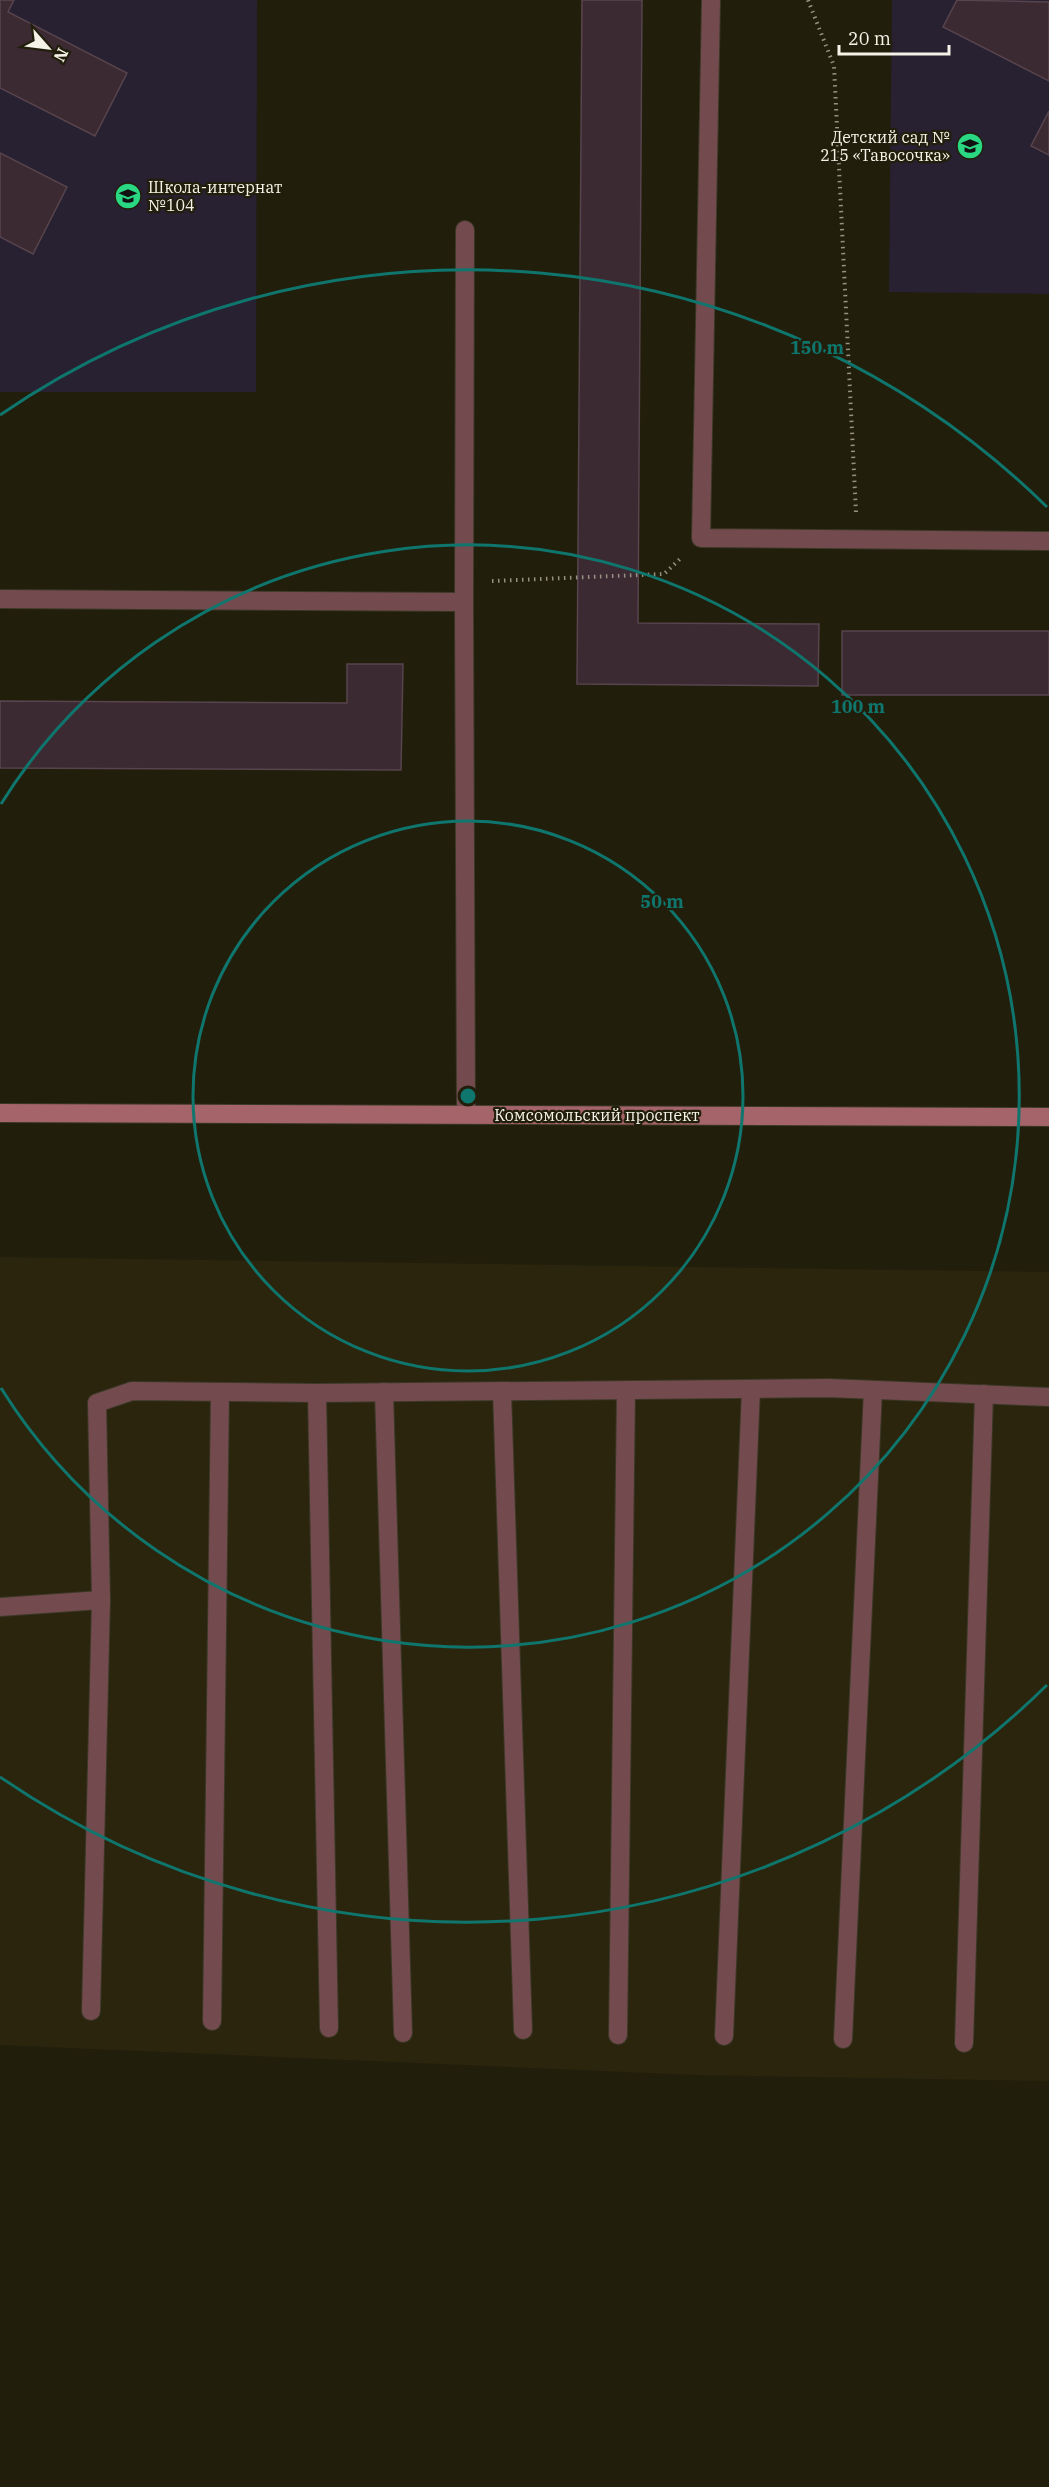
<svg xmlns="http://www.w3.org/2000/svg" width="1049" height="2487" font-family="'IBM Plex Serif',serif">
<style>
.built{fill:#2b250d}
.education{fill:#272131}
.building{fill:#3c2a33;stroke:#57444d;stroke-width:1.5}
.lines{fill:none;stroke-linecap:round;stroke-linejoin:round}
.lane-casing{stroke:#3b3826;stroke-width:20}
.secondary-casing{stroke:#3b3826;stroke-width:20}
.path{stroke:#959284;stroke-width:4;stroke-dasharray:1.5 4.5;stroke-linecap:butt}
.lane{stroke:#734b4f;stroke-width:18}
.secondary{stroke:#a4646a;stroke-width:18}
.ring{fill:none;stroke:#0f766e;stroke-width:3}
.labels{text-anchor:middle;dominant-baseline:central;stroke-width:4.5;stroke-linejoin:round;paint-order:stroke}
.poi-label{font-size:16px;fill:#f5f3e8;stroke:#221e0c;text-anchor:end}
.street-label{font-size:16px;fill:#f5f3e8;stroke:#221e0c}
.centre{fill:#0f766e;stroke:#221e0c;stroke-width:3}
.ring-label{font-size:18px;text-anchor:middle;font-weight:bold;fill:#0f766e;stroke:#221e0c;stroke-width:4.5;stroke-linejoin:round;paint-order:stroke}
</style>
<rect width="100%" height="100%" fill="#221e0c"/>
<path class="built" d="M0,1257L1049,1272V2081L695,2075L0,2045Z"/>
<g class="education">
<path d="M0,0H257L256,392H0Z"/>
<path d="M892,0H1049V294L889,292Z"/>
</g>
<g class="building">
<path d="M0,0H14L8,12L127,73L95,136L0,88Z"/>
<path d="M582,0H642L638,623L819,624L818,686L577,684Z"/>
<path d="M957,0L1049,2V81L943,27Z"/>
<path d="M1049,111V155L1031,146Z"/>
<path d="M0,153L67,187L33,254L0,237Z"/>
<rect x="842" y="631" width="207" height="64"/>
<path d="M347,664H403L401,770L0,768V701L347,703Z"/>
</g>
<g class="lines">
<defs>
<g id="lane">
<path d="M711,0L701,538L1049,541"/>
<path d="M465,230L464,602L466,1114"/>
<path d="M0,599L464,602"/>
<path d="M502,1391L523,2030"/>
<path d="M384,1392L403,2033"/>
<path d="M317,1393L329,2028"/>
<path d="M0,1607L101,1600L97,1403L132,1391L317,1393L828,1388L1049,1397"/>
<path d="M91,2011L101,1600"/>
<path d="M212,2021L220,1392"/>
<path d="M618,2035L626,1390"/>
<path d="M724,2036L751,1389"/>
<path d="M843,2039L873,1390"/>
<path d="M964,2043L984,1394"/>
</g>
<path id="secondary" d="M0,1113L1049,1117"/>
</defs>
<use href="#lane" class="lane-casing"/>
<use href="#secondary" class="secondary-casing"/>
<g class="path">
<path d="M808,0L834,66L856,513"/>
<path d="M492,581L664,574L681,558"/>
</g>
<use href="#lane" class="lane"/>
<use href="#secondary" class="secondary"/>
</g>
<g class="ring">
<circle cx="468" cy="1096" r="275"/>
<path d="M1 804A551 551 0 1 1 1 1388"/>
<path d="M1047 1685A826 826 0 0 1 0 1777M0 415A826 826 0 0 1 1047 507"/>
</g>
<defs>
<symbol id="school-disc" viewBox="-11 -11 22 22"><circle r="9.5" fill="#2ad884" stroke="#221e0c"/><path d="M0-5L7-2L0 1L-7-2ZM-4 1L0 2.5L4 1V4Q0 6-4 4Z" fill="#111"/></symbol>
</defs>
<g fill-rule="evenodd">
<use href="#school-disc" x="955" y="131" width="30" height="30"/>
<use href="#school-disc" x="113" y="181" width="30" height="30"/>
</g>
<g class="labels">
<g class="poi-label">
<text x="950" y="137">Детский сад №<tspan x="950" dy="18">215 «Тавосочка»</tspan></text>
<text x="148" y="187" text-anchor="start">Школа-интернат<tspan x="148" dy="18">№104</tspan></text>
</g>
<g class="street-label">
<text x="597" y="1115">Комсомольский проспект</text>
</g>
</g>
<circle cx="468" cy="1096" r="9" class="centre"/>
<g class="ring-label">
<text x="817" y="354">150 m</text>
<text x="858" y="713">100 m</text>
<text x="662" y="908">50 m</text>
</g>
<g transform="translate(48 48) rotate(118)" stroke="#221e0c" stroke-width="4.5" paint-order="stroke">
<path d="M0-4.5L10 22L0 15L-10 22Z" fill="#f5f3e8"/>
<text y="-9" font-size="16" font-weight="bold" text-anchor="middle" fill="#f5f3e8">N</text>
</g>
<path d="M839 45v9h110v-9" fill="none" stroke="#f5f3e8" stroke-width="3"/>
<text x="848" y="45" font-size="18" fill="#f5f3e8" stroke="#221e0c" stroke-width="4.5" paint-order="stroke">20 m</text>
</svg>
